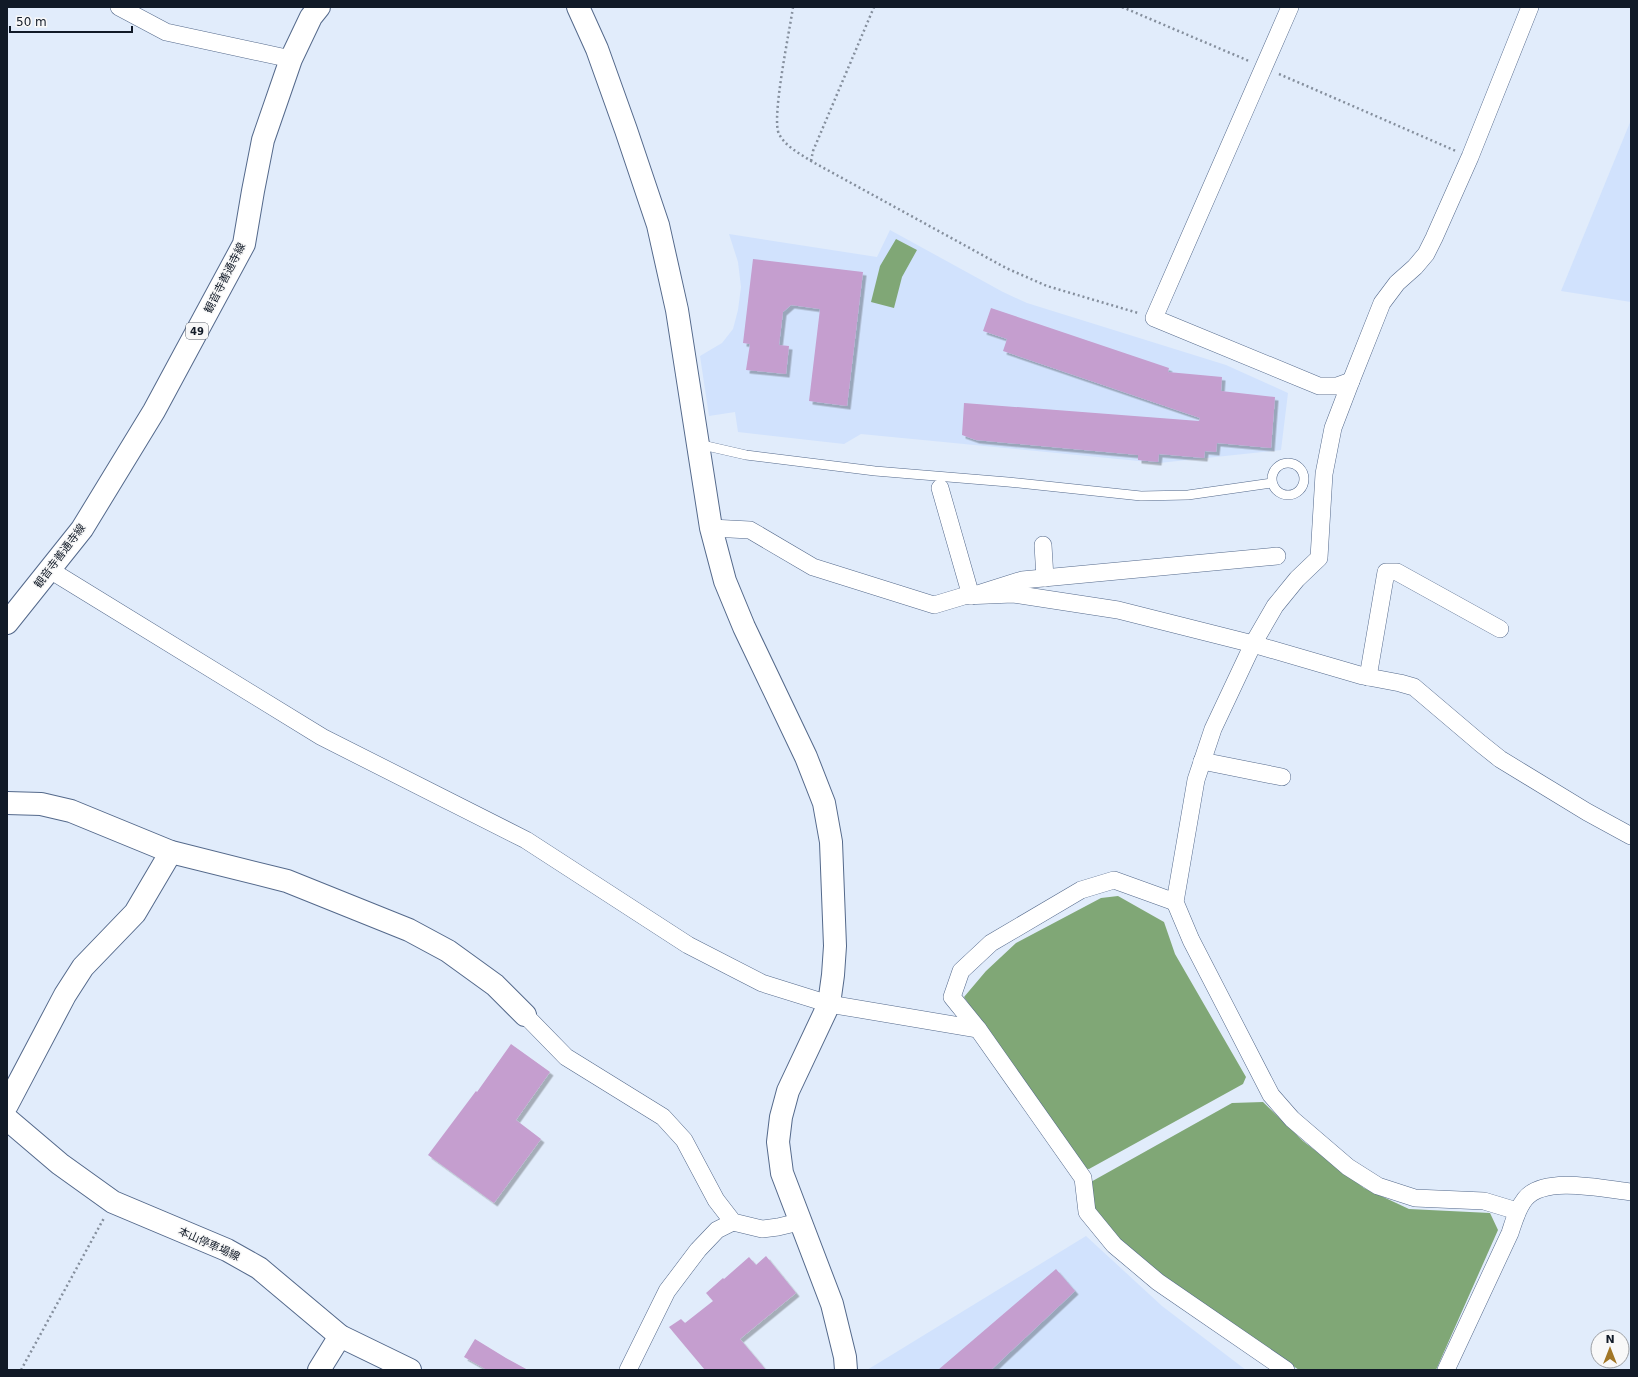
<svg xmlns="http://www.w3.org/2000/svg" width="1638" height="1377" font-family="'DejaVu Sans','Noto Sans JP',sans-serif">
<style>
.built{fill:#d1e2fd}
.water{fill:#80a776}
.building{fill:#c59ecf;filter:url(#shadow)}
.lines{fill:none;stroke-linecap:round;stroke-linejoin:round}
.service-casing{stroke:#54698b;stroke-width:10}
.minor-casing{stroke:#54698b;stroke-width:18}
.tertiary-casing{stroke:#54698b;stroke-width:24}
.secondary-casing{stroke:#54698b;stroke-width:24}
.primary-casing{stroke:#54698b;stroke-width:24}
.path{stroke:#858f9d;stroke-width:2.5;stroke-dasharray:2 3;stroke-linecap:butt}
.service{stroke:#fff;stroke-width:9}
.minor{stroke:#fff;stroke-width:17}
.tertiary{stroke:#fff;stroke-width:22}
.secondary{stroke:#fff;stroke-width:22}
.primary{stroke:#fff;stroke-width:22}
.labels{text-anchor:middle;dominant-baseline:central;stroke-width:3;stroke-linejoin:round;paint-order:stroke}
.shield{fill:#f8f8f8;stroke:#565d66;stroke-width:1}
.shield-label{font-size:10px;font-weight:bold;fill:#111a27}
.street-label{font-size:11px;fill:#111a27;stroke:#f8f8f8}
</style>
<defs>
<filter id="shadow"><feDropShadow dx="3.5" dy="3.5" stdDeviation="0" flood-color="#0004"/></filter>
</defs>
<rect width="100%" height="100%" fill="#e1ecfb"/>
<g class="built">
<path d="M1631,120V302L1561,291Z"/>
<path d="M890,230L1003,292L1027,303L1226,365L1288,393L1281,450L1159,463L861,434L844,444L738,432L735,412L709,416L700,356L722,343L733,329L738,310L741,287L738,262L729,234L877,257Z"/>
<path d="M1086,1236L1162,1306L1246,1370H867Z"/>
</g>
<g class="water">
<path d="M896,239L917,250L902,277L894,308L871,302L880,266Z"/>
<path d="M1118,896L1164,922L1175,954L1246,1077L1243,1084L1089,1169L1080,1168L964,997L986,971L1016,943L1101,898Z"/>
<path d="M1263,1102L1303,1141L1364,1188L1409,1209L1490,1213L1498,1230L1436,1370H1299L1150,1266L1110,1232L1093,1208L1089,1183L1232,1103Z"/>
</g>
<g class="building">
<path d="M753,259L863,272L847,406L809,401L820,309L791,305L783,312L779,345L789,346L786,374L746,370L750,344L743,343Z"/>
<path d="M991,308L1169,368L1168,372L1222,377L1221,391L1275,397L1271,448L1217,443L1216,452L1205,451L1204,458L1159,454L1158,462L1138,460V455L976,440L962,435L964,403L1199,421L1200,418L1003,351L1007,339L983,331Z"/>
<path d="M511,1044L550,1072L516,1120L541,1139L494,1203L428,1155L476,1091L477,1092Z"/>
<path d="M766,1256L796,1293L740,1339L766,1370H705L669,1327L681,1319L685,1323L713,1301L706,1293L723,1278L724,1279L749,1257L756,1265Z"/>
<path d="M1056,1269L1075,1291L991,1370H938Z"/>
<path d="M475,1339L506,1358L528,1370H487L464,1357Z"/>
</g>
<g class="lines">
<defs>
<g id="service">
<path d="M698,444L746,455L875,471L1008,482L1141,496L1188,495L1272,483"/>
<circle cx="1288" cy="479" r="16"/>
</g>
<g id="minor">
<path d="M119,7L166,32L291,59"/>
<path d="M1290,7L1154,318L1319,386H1337L1351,381"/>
<path d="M940,488L971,596L1022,580L1277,556"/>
<path d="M711,528L750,530L813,567L934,605L964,596L1013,594L1118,610L1253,644L1363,676L1400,683L1414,687L1480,743L1500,759L1587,812L1631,836"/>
<path d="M1043,545L1045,578"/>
<path d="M50,570L322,737L526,840L688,945L762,983L829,1004L978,1029"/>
<path d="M1368,677L1386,572H1397L1500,629"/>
<path d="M1202,761L1282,777"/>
<path d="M1175,902L1114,880L1081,890L991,943L961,971L952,997L978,1029L1083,1178L1087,1212L1114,1245L1158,1282L1286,1370"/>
<path d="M525,1015L566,1057L663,1117L684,1140L716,1200L733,1222L762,1229L778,1227L799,1222"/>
<path d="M1517,1211L1484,1201L1415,1198L1378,1186L1348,1167L1292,1119L1271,1095L1191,940L1175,902L1196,780L1213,729L1253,644L1275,606L1297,579L1319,558L1324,474L1333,428L1351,381L1382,303L1397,283L1415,267L1426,254L1434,238L1470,157L1530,7"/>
<path d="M628,1370L667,1291L698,1250L717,1230L733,1222"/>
<path d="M1446,1370L1510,1233C1514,1221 1517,1209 1525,1199C1544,1175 1604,1189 1631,1192"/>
</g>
<g id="tertiary">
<path d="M578,7L597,49L626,130L658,225L677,310L711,528L725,581L744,627L806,757L824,803L831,842L835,946L833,975L829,1004L788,1091L781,1117L778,1142L782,1173L832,1304L845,1357L846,1370"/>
<path d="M7,803L41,804L71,811L171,852L287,881L409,930L448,951L495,985L525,1015"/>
<path d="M7,1105L65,995L83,967L135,913L171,852"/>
<path d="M319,1370L340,1336"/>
</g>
<path id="secondary" d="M7,1119L60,1164L113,1202L227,1250L259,1268L340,1336L410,1370"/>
<path id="primary" d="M7,623L82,529L154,411L244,244L253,191L263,140L291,59L311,17L319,7"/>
</defs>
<use href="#service" class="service-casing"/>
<use href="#minor" class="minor-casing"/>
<use href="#tertiary" class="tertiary-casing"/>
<use href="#secondary" class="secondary-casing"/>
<use href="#primary" class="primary-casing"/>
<g class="path">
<path d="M793,7C790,29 771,119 779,134C786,147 799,153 811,161L1006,268L1047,286L1138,313"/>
<path d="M1122,7L1249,61"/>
<path d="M1279,74L1456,151"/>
<path d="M811,161L813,151L874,7"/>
<path d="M21,1370L104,1218"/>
</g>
<use href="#service" class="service"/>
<use href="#minor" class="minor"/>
<use href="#tertiary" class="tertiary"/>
<use href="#secondary" class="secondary"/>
<use href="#primary" class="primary"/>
</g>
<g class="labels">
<rect class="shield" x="186" y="323" width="22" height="16" rx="3"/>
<g class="shield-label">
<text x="197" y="331">49</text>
</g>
<g class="street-label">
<text transform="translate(225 278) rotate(-63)">観音寺善通寺線</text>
<text transform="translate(60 556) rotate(-53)">観音寺善通寺線</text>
<text transform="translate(209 1244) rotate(24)">本山停車場線</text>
</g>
</g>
<rect width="1638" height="1377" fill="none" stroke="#111a27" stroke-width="16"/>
<g transform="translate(1610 1349)"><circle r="19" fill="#f8f8f8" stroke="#9c9fa4"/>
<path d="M0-3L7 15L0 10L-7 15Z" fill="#a17626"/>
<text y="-6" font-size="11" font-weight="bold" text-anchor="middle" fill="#111a27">N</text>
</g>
<path d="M10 26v6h122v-6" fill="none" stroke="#111a27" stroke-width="2"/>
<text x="16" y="26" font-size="12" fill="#111a27" stroke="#f8f8f8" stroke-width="3" paint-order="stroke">50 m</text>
</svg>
